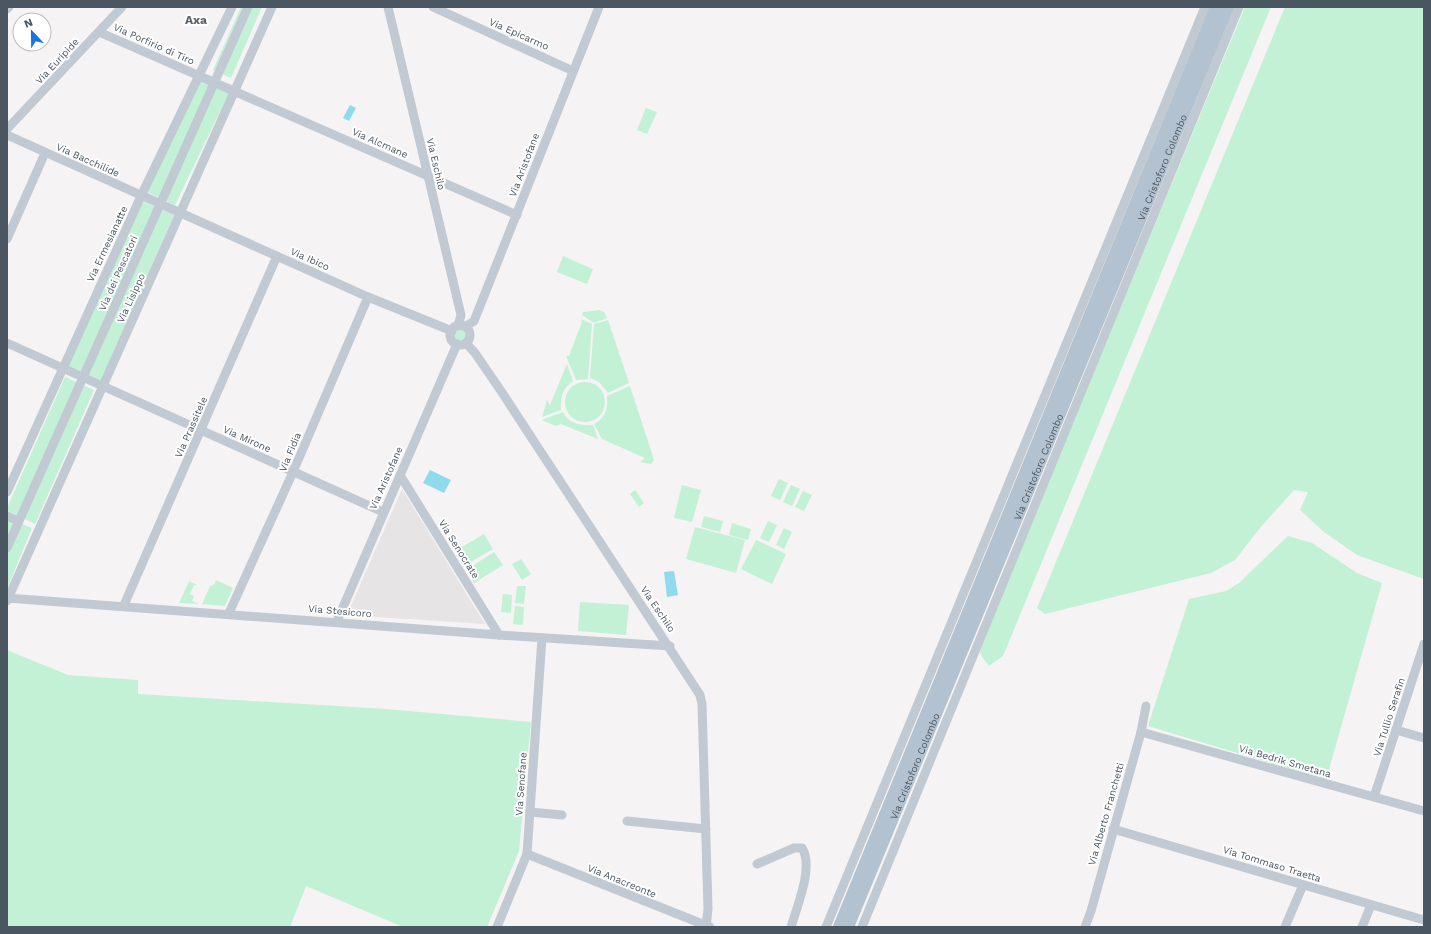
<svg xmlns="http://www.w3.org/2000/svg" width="1431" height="934" font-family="'Work Sans',sans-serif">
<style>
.education{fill:#e6e4e5}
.green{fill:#c3f1d5}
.water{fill:#90daee}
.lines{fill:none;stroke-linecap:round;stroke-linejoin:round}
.minor{stroke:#c1cad2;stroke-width:9}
.major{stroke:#b3c2d1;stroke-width:12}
.labels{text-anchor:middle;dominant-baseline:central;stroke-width:4;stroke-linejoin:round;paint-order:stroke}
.street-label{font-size:10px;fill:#4a5661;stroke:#fff}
.quarter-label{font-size:12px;font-weight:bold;fill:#5f6368;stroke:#fff}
</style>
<rect width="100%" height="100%" fill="#f5f3f3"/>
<path class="education" d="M402,489L485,624L347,615Z"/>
<g class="green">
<path d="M241,7H262L231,78L213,70Z"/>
<path d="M1245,7H1271L1003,656L989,666L982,657L979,649Z"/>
<path d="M1285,7H1424V579L1357,555L1324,532L1300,510L1308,492L1294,490L1260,528L1235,560L1211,573L1045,614L1037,608Z"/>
<path d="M200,80L229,93L175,205L147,192Z"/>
<path d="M646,108L657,112L647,134L637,130Z"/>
<path d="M142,201L174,215L101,380L68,366Z"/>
<path d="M563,256L593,269L587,284L557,272Z"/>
<path d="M599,310L604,312L607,318L594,323L582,315L583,312Z"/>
<path d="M581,319L592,324L588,379L576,380L566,356H569L582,322Z"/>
<path d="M608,320L629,383L608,393L599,382L590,378L594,324Z"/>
<circle cx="460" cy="336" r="7"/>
<path d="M567,364L573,381C563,388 560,397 561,410L542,417L547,400L550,405Z"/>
<path d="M65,377L94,390L35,524L7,511V508Z"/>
<circle cx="585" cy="402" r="20"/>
<path d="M630,386L654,460L651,464L640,462L645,458L602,439L594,424C606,418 608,408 607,396Z"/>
<path d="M563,412C569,424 581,426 593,425L598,439L561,424L556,426L542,420Z"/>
<path d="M779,479L788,483L780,500L771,496Z"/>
<path d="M682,485L701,490L692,522L674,518Z"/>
<path d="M791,485L800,489L792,506L783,502Z"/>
<path d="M635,490L644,503L639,507L630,494Z"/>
<path d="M803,491L812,495L804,511L795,507Z"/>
<path d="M704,516L723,521L720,532L701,527Z"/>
<path d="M7,518L32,528L7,589Z"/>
<path d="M768,521L777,525L769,542L760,538Z"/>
<path d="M732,523L751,529L748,540L729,535Z"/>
<path d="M695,527L745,540L736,573L686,559Z"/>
<path d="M784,528L792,532L784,549L776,545Z"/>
<path d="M484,534L493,549L464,566L455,551Z"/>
<path d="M1288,536L1312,543L1357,573L1382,583L1326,780L1148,726L1189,599L1226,591L1239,583Z"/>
<path d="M756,540L786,554L772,584L741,569Z"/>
<path d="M494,552L503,565L474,583L466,570Z"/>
<path d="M521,559L531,574L522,580L512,564Z"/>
<path d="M193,573L189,581L197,585H194L190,594L194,596L192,601L199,604L179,603Z"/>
<path d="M216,580L233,588L225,606L202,604L210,586L214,585Z"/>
<path d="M517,586H526L524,604L515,603Z"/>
<path d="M503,594L512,595L511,613L501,612Z"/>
<path d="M580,602L629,605L626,635L578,631Z"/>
<path d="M515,606L524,607L523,625L513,624Z"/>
<path d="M7,650L68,675L138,680V694L386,709L531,722L519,851L487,927H403L306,886L290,927H7Z"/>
</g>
<g class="water">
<path d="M350,105L356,108L349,121L343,118Z"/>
<path d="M430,470L451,480L444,493L423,483Z"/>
<path d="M674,571L678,595L667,597L664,572Z"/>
</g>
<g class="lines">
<g class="minor">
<path d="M388,7L461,315L458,326"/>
<path d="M433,7L573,71"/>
<path d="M7,9L9,7"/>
<path d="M99,32L517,215"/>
<path d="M7,129L122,7"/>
<path d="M7,135L368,297L452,331"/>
<path d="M7,239L45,153"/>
<circle cx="460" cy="335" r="10"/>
<path d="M465,327L474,321L599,7"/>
<path d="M7,343L383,512"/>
<path d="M466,343L475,353L501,391L700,695L702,704L708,909L706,927"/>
<path d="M400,475L499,635"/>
<path d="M7,492L141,196L232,7"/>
<path d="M7,516L18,521"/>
<path d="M7,548L248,7"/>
<path d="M7,598L499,635L670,646"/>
<path d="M7,601L272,7"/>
<path d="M124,605L277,256"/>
<path d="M229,613L293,472L368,297"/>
<path d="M337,621L457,344"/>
<path d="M1396,730L1424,738"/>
<path d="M1141,732L1424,811"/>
<path d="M1374,797L1424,644"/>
<path d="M530,812L562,815"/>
<path d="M627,821L706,829"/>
<path d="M1113,829L1424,920"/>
<path d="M527,854L710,927"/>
<path d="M757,864L794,848H802C814,867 797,906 791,927"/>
<path d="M497,927L527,854L542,638"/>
<path d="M826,927L1205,7"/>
<path d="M862,927L1239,7"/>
<path d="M1085,927L1091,911L1141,732L1146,706"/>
<path d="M1285,927L1303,885"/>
<path d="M1362,927L1371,905"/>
</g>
<g class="major">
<path d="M839,927L1216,7"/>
<path id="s1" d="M848,927L1228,7"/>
</g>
</g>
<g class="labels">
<g class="street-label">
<text transform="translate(519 34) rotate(24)">Via Epicarmo</text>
<text transform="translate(154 44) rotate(24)">Via Porfirio di Tiro</text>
<text transform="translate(57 61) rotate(-47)">Via Euripide</text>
<text transform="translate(380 143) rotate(24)">Via Alcmane</text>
<text transform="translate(88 160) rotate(24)">Via Bacchilide</text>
<text transform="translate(436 164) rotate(77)">Via Eschilo</text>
<text transform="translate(524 165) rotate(-69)">Via Aristofane</text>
<text stroke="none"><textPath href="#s1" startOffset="822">Via Cristoforo Colombo</textPath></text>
<text transform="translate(107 244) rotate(-65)">Via Ermesianatte</text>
<text transform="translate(310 259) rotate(24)">Via Ibico</text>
<text transform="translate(118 273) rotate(-66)">Via dei Pescatori</text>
<text transform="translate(131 298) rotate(-65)">Via Lisippo</text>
<text transform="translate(191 427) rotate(-66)">Via Prassitele</text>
<text transform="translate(247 439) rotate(24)">Via Mirone</text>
<text transform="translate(290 452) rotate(-67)">Via Fidia</text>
<text stroke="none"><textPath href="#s1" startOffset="498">Via Cristoforo Colombo</textPath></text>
<text transform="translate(386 478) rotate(-66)">Via Aristofane</text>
<text transform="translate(459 549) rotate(58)">Via Senocrate</text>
<text transform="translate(658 609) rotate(56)">Via Eschilo</text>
<text transform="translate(340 611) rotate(5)">Via Stesicoro</text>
<text transform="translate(1389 717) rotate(-72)">Via Tullio Serafin</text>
<text transform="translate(1285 761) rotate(16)">Via Bedrik Smetana</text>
<text stroke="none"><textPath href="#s1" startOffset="174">Via Cristoforo Colombo</textPath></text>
<text transform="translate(521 784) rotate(-86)">Via Senofane</text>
<text transform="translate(1106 814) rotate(-74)">Via Alberto Franchetti</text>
<text transform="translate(1272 864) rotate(17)">Via Tommaso Traetta</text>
<text transform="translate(622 881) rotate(22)">Via Anacreonte</text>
</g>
<g class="quarter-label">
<text x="196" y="20">Axa</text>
</g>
</g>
<rect width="1431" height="934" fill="none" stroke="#4a5661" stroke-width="16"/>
<g transform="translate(32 32) rotate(338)"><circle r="19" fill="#ffffff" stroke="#b7bbc0"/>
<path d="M0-3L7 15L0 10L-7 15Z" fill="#1a73e8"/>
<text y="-6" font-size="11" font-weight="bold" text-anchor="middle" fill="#4a5661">N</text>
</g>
</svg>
